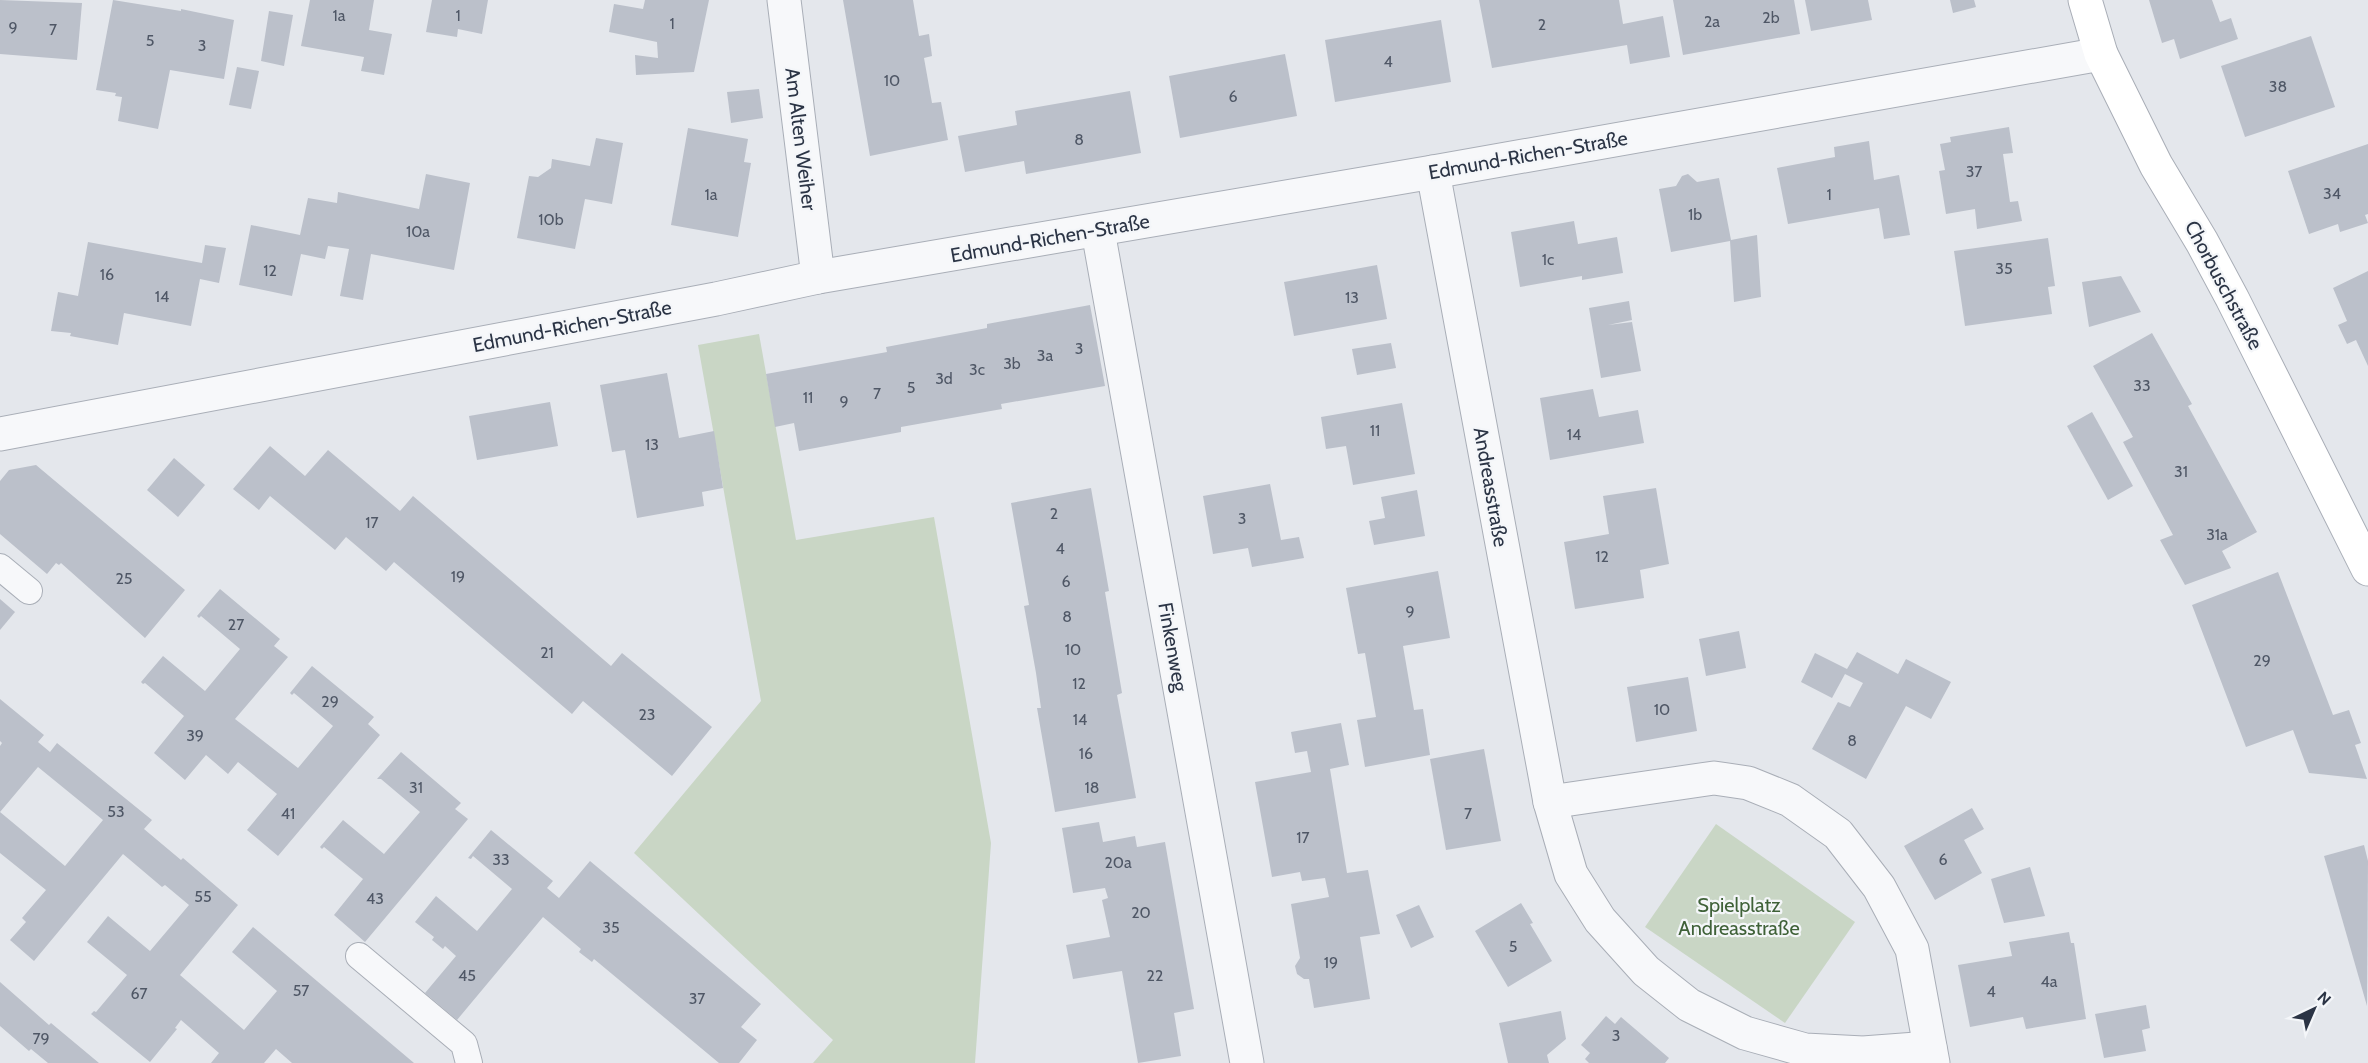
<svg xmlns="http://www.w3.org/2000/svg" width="2368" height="1063" font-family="Cabin,sans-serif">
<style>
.green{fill:#c9d6c5}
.building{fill:#bbc0ca;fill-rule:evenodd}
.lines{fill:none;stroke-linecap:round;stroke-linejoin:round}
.lane-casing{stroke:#a9aeb7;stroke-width:28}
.street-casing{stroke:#a9aeb7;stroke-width:35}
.secondary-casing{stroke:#a9aeb7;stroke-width:35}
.lane{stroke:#f7f8fa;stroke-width:26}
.street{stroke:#f7f8fa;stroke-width:33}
.secondary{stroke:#fff;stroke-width:33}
.labels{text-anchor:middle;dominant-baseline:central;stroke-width:4.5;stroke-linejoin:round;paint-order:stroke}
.number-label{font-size:16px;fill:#4f5766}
.street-label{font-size:20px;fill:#2b3445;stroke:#f4f6f9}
.park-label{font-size:20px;fill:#3f6138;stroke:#f4f6f9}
</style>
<rect width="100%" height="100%" fill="#e4e7ec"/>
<g class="green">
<path d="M759,334L796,540L934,517L991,843L975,1063H813L833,1040L634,853L761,701L698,345Z"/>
<path d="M1716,824L1855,922L1785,1023L1645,927Z"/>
</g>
<g class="building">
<path d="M0,0L82,3L77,60L0,54Z"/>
<path d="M113,0L181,11V9L234,20L224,79L170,70L158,129L118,121L122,97L115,96L116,93L96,90Z"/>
<path d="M310,0H374L369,30L392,34L384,75L361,71L364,57L301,46Z"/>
<path d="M432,0H488L482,34L458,29L457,37L426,32Z"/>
<path d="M645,0H709L694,72L636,75L635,55L658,58L657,42L609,32L614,4L643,9Z"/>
<path d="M843,0H913L919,36L929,34L932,56L924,58L932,103L941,102L948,140L870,156Z"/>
<path d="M1479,0H1619L1623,24L1663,16L1670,57L1630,64L1627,45L1492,68Z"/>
<path d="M1673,0H1794L1800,34L1683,55Z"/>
<path d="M1805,0H1868L1872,20L1811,31Z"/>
<path d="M1950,0H1974L1976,7L1953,13Z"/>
<path d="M2149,0H2212L2220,22L2231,18L2238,39L2180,59L2174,39L2162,43Z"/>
<path d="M269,11L293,15L284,66L261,61Z"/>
<path d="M1441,20L1451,82L1335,102L1325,40Z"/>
<path d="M2311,36L2335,107L2245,137L2221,66Z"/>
<path d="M1285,54L1297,116L1180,138L1169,76Z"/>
<path d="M237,67L259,71L251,109L229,105Z"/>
<path d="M759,89L763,118L731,123L727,92Z"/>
<path d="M1130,91L1141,153L1026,174L1024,161L965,172L958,136L1017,125L1015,111Z"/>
<path d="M2009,127L2013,153L2003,154L2010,202L2018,201L2022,221L1977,229L1975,209L1946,214L1939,171L1945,170L1940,144L1951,142L1950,137Z"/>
<path d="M688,128L748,139L744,162L751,163L738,237L671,225Z"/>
<path d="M596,138L623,143L612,204L585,199L575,249L517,238L529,176L538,177L551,168L552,159L590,166Z"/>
<path d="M1869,141L1874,180L1899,175L1910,235L1884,239L1879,208L1788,224L1777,168L1835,157L1834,147Z"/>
<path d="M2368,144V214L2365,215L2368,223L2340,232L2338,224L2309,234L2288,171Z"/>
<path d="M426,174L470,183L454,270L371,254L363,300L340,296L349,249L328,246L325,259L301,254L292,296L239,285L251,225L300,235L308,198L337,203L338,192L419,209Z"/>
<path d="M1688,174L1697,182L1719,178L1731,240L1757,235L1761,297L1734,302L1730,241L1671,252L1659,189L1676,186L1682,176Z"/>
<path d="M1574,221L1578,244L1617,237L1623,273L1582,280V276L1520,287L1511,232Z"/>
<path d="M2048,238L2055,286L2048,287L2052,314L1965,326L1954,251Z"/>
<path d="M88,242L202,263L205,245L226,248L219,283L200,279L191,326L124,313L118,345L70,336L71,333L51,331L58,292L78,296Z"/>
<path d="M1377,265L1387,319L1294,336L1284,282Z"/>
<path d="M2368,271V366L2356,340L2347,344L2338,325L2347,321L2333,288Z"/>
<path d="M2121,276L2141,312L2089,327L2082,282Z"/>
<path d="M1629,301L1632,320L1608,325L1632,322L1641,371L1601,378L1589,308Z"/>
<path d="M1090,305L1105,386L1001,404L1002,409L901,427V432L799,451L794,423L775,427L766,374L887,352L886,347L987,328V324Z"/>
<path d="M2152,333L2192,404L2188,406L2257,532L2222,551L2231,568L2185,585L2160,540L2173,535L2123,442L2133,437L2093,366Z"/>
<path d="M1391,343L1396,368L1357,375L1352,349Z"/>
<path d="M667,373L679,438L714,431L723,488L702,492L704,506L637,518L625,450L612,452L600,385Z"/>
<path d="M1593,389L1599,417L1638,410L1644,443L1550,460L1540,398Z"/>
<path d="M550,402L558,446L477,460L469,416Z"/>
<path d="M1402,403L1415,474L1353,485L1346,446L1326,449L1321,417Z"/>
<path d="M2092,412L2133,486L2108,500L2067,426Z"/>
<path d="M270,446L305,476L328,450L400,511L413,496L611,666L622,653L712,727L672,776L583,701L572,714L394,562L386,571L346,537L335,550L270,496L259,510L233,489Z"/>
<path d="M174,458L205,485L178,517L147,490Z"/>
<path d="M36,465L185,590L145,638L61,563L59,565L56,563L47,574L0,534V481L9,470Z"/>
<path d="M1270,484L1281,540L1299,537L1304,558L1252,567L1248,548L1213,554L1203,496Z"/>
<path d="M1091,488L1109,591L1105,592L1122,693L1117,695L1136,798L1055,812L1037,708H1041L1036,673L1024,606L1029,605L1011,503Z"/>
<path d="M1656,488L1669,564L1640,570L1644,598L1575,609L1564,542L1609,534L1603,496Z"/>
<path d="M1417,490L1425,536L1374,545L1369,521L1385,518L1381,497Z"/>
<path d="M1438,571L1450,638L1403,646L1414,710L1423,709L1430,755L1365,767L1357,720L1376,717L1365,653L1358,654L1346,588Z"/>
<path d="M2278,572L2333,715L2349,710L2361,743L2355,745L2367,779L2309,773L2293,730L2246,747L2192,605Z"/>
<path d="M220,589L280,639L274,646L288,657L235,719L298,768L333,726L294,693L292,695L290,693L312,666L374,717L368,724L380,735L278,856L247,830L277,794L238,762L228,774L206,755L185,780L154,753L184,716L145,683L143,684L141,682L163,656L205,691L240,649L201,616L199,618L197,616Z"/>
<path d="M0,599L15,612L0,630Z"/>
<path d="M1739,631L1746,668L1706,676L1699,639Z"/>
<path d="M1857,652L1898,674L1906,659L1951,682L1931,719L1906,706L1866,779L1812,749L1838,702L1850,707L1863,683L1845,674L1832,698L1801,682L1815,653L1847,669Z"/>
<path d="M1688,677L1697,731L1636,742L1627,687Z"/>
<path d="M0,699L44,735L38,742L50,752L57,743L152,820L144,829L181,860L183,858L238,905L180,975L244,1030L277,991L232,952L253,927L414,1063H292L276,1049L264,1063H211L219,1053L181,1020L175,1028L177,1029L150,1062L91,1014L94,1011L96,1012L127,975L87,942L108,916L150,951L189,905L165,885L162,887L123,854L34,961L10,940L26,922L22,918L46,890L0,853V746L2,743L0,741ZM38,767L103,820L65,866L0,812Z"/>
<path d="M1341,723L1349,765L1330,769L1347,873L1368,870L1380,934L1360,937L1370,999L1314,1008L1309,979H1304L1297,974L1295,966L1300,958L1291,904L1329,897L1325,878L1302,881L1300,872L1272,877L1255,782L1311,772L1307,751L1295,753L1291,732Z"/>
<path d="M1484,749L1501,841L1446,850L1430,759Z"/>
<path d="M401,752L461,803L455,809L468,819L365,942L334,915L363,879L324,847L322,849L320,847L343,820L384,854L420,812L381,779H377Z"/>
<path d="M1972,808L1984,829L1964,840L1982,873L1935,900L1904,846Z"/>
<path d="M1099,822L1103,842L1135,836L1137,847L1165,842L1194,1009L1174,1013L1181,1056L1138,1063L1122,971L1073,979L1066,945L1110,937L1102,900L1108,898L1105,888L1073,893L1062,828Z"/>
<path d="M491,830L553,881L547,888L559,898L590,861L761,1004L741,1027L757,1040L739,1063H719L594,959L592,962L579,952L581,949L543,917L457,1020L425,993L456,956L445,946L443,949L432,940L434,937L415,922L436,896L477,931L512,889L473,856L471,859L468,858Z"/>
<path d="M2364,845L2368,861L2367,1006L2324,856Z"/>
<path d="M2030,867L2045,916L2004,923L1991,879Z"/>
<path d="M1521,903L1533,923L1530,924L1552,961L1508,987L1475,931Z"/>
<path d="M1419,905L1434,937L1411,948L1396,915Z"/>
<path d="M2069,932L2071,943H2074L2086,1019L2026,1029L2023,1017L1970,1027L1958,965L2012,956L2009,942Z"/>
<path d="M0,982L49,1025L51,1023L99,1063H48L31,1049L29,1051L0,1026Z"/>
<path d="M2146,1005L2150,1028L2142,1030L2146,1051L2104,1058L2095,1014Z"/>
<path d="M1561,1011L1566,1039L1547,1055L1549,1063H1508L1499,1023Z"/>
<path d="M1606,1016L1615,1024L1621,1017L1669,1058L1665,1063H1589L1585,1059L1590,1053L1581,1045Z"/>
</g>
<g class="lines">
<defs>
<g id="lane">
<path d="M0,567L29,591"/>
<path d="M359,956L464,1044L469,1063"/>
</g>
<g id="street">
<path d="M784,0L818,277"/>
<path d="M1433,172L1550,802L1571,874L1600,920L1646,971L1689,1005L1745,1033L1805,1050L1863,1053L1930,1048"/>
<path d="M1098,231L1247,1063"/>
<path d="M0,434L716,299L818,277L1433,172L2101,54"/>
<path d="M1550,802L1714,778L1748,783L1790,800L1838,834L1879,887L1912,949L1933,1063"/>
</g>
<path id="secondary" d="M2085,0L2101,54L2156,165L2202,242L2232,298L2368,569"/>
</defs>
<use href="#lane" class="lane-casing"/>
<use href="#street" class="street-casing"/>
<use href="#secondary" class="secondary-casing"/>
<use href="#lane" class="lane"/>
<use href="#street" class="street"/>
<use href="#secondary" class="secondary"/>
</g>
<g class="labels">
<g class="number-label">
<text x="339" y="15">1a</text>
<text x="458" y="15">1</text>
<text x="1771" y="17">2b</text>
<text x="1712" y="21">2a</text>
<text x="672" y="23">1</text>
<text x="1542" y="24">2</text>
<text x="13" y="27">9</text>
<text x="53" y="29">7</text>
<text x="150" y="40">5</text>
<text x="202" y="45">3</text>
<text x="1388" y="61">4</text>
<text x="892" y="80">10</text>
<text x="2278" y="86">38</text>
<text x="1233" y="96">6</text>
<text x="1079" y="139">8</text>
<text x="1974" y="171">37</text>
<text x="2332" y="193">34</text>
<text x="711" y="194">1a</text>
<text x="1829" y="194">1</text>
<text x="1695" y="214">1b</text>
<text x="551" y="219">10b</text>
<text x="418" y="231">10a</text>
<text x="1548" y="259">1c</text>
<text x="2004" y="268">35</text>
<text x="270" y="270">12</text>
<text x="107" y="274">16</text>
<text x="162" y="296">14</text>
<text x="1352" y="297">13</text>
<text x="1079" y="348">3</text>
<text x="1045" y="355">3a</text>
<text x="1012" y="363">3b</text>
<text x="977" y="369">3c</text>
<text x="944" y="378">3d</text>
<text x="2142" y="385">33</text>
<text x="911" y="387">5</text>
<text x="877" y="393">7</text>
<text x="808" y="397">11</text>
<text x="844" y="401">9</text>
<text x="1375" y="430">11</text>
<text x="1574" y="434">14</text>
<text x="652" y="444">13</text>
<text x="2181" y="471">31</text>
<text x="1054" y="513">2</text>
<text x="1242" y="518">3</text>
<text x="372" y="522">17</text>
<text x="2217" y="534">31a</text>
<text x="1060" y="548">4</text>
<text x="1602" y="556">12</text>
<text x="458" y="576">19</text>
<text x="124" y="578">25</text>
<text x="1066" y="581">6</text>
<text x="1410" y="611">9</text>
<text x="1067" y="616">8</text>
<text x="236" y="624">27</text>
<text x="1073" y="649">10</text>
<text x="547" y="652">21</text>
<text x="2262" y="660">29</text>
<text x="1079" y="683">12</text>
<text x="330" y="701">29</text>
<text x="1662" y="709">10</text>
<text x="647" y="714">23</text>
<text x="1080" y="719">14</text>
<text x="195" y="735">39</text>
<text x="1852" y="740">8</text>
<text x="1086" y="753">16</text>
<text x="416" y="787">31</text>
<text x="1092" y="787">18</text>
<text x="116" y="811">53</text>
<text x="288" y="813">41</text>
<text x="1468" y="813">7</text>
<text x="1303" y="837">17</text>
<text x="501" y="859">33</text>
<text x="1943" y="859">6</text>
<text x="1118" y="862">20a</text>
<text x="203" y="896">55</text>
<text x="375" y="898">43</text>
<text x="1141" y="912">20</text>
<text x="611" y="927">35</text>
<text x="1513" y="946">5</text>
<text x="1331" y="962">19</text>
<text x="467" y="975">45</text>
<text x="1155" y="975">22</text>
<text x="2049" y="981">4a</text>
<text x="301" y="990">57</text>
<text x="1991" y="991">4</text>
<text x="139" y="993">67</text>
<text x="697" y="998">37</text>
<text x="1616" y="1035">3</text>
<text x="41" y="1038">79</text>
</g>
<g class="street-label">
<text transform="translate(801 139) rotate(83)">Am Alten Weiher</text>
<text transform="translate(1528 155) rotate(-10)">Edmund-Richen-Straße</text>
<text transform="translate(1050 238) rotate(-10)">Edmund-Richen-Straße</text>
<text transform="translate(2224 285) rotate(62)">Chorbuschstraße</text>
<text transform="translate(572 326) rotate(-11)">Edmund-Richen-Straße</text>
<text transform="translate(1491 487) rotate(80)">Andreasstraße</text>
<text transform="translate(1173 647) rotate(80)">Finkenweg</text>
</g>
<g class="park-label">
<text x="1739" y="905">Spielplatz<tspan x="1739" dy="23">Andreasstraße</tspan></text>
</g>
</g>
<g transform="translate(2314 1009) rotate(44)" stroke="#f4f6f9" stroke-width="4.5" paint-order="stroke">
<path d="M0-4.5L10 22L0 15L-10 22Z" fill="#2b3445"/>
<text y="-9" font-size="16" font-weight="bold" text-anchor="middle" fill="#2b3445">N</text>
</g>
</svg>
